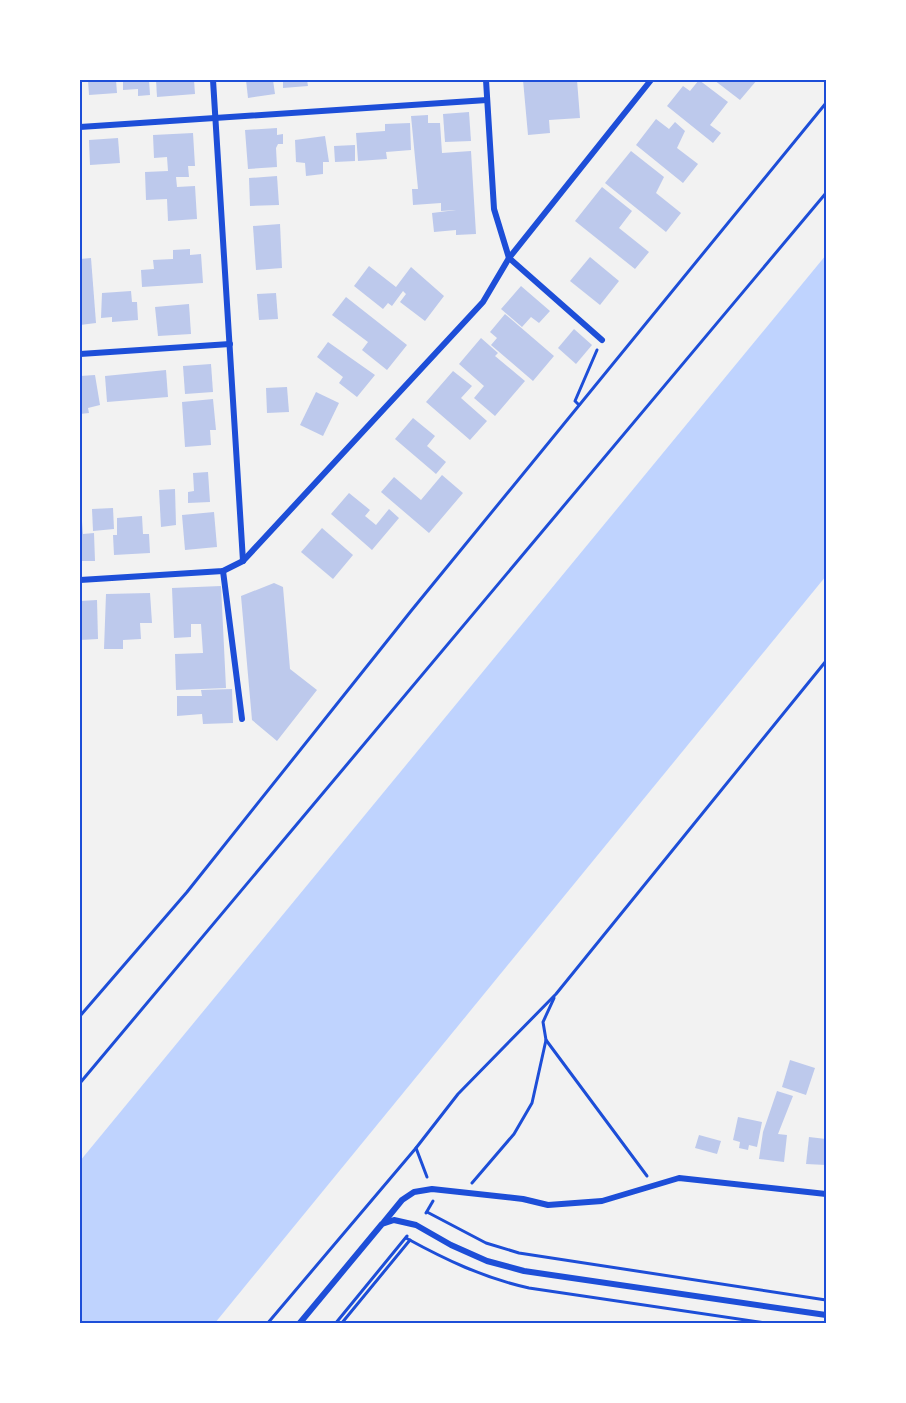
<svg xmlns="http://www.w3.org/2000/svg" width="906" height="1403" font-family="'Roboto Serif',serif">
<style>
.water{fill:#bfd3fe}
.building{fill:#bdc9ec}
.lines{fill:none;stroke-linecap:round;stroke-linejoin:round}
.path{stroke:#1d4ed8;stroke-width:3}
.minor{stroke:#1d4ed8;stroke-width:6}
.neatline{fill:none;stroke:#1d4ed8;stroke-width:2}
</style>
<rect width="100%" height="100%" fill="#f2f2f2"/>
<path class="water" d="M826,255V576L215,1323H80V1161Z"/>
<g class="building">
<path d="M88,80H116L117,93L89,95Z"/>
<path d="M123,80H149L150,95L138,96V89L123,90Z"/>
<path d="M156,80H194L195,94L157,97Z"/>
<path d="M246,80H273L275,94L248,98Z"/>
<path d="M283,80H307L308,86L283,88Z"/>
<path d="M523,80H577L580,118L549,120L550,133L528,135Z"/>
<path d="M699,80L728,102L710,125L721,133L713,143L667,106L683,86L690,91Z"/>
<path d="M714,80H757L740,100Z"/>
<path d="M469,112L471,141L445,142L443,114Z"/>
<path d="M428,115V123H440L442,153L471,151L476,234L456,235V230L434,232L432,213L456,210L441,211V203L413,205L412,189H418L411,116Z"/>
<path d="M656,119L669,129L675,122L685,131L677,148L698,164L683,183L636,145Z"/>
<path d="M410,123L411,150L386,152L387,159L358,161L356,133L385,131V124Z"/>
<path d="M277,128V135L283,134V144H278L276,148L277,167L248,169L245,130Z"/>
<path d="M193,133L195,166H188L189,177H176L177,187L195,186L197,219L168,221L167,199L146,200L145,172L168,171L167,157L154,158L153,135Z"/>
<path d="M325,136L329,162H323V174L306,176L305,163L296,162L295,140Z"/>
<path d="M118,138L120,163L90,165L89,140Z"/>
<path d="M355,145V161L335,162L334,146Z"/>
<path d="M631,151L664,177L656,193L681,213L666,232L605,183Z"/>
<path d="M277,176L279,205L250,206L249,178Z"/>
<path d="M602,187L632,211L619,228L649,252L635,269L575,221Z"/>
<path d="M280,224L282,268L256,270L253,226Z"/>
<path d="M190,249V255L201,254L203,283L142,287L141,270L154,269L153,260L173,259V250Z"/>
<path d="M590,257L619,281L600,305L570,281Z"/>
<path d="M91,258L96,323L80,325V259Z"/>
<path d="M369,266L396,287L411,267L444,296L425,321L400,302L406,294L403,291L392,306L388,303L383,309L354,286Z"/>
<path d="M521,286L550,311L539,323L531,317L522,327L501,309Z"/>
<path d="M131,291L132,302H137L138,320L112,322V317L101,318L102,293Z"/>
<path d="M276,293L278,319L259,320L257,294Z"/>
<path d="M346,297L407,345L387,370L362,350L368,342L332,315Z"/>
<path d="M189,304L191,334L158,336L155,307Z"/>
<path d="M505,314L554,356L533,381L491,345L497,338L490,332Z"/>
<path d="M574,329L592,345L576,364L558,348Z"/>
<path d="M481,338L498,353L495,356L525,381L495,416L474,398L484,386L459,364Z"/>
<path d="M328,342L375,375L357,397L339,383L343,377L317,357Z"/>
<path d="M211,364L213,392L185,394L183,366Z"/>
<path d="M166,370L168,397L107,402L105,376Z"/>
<path d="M453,371L472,386L461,398L487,421L470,440L426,402Z"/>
<path d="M95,375L100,405L88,408L89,413L80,414V376Z"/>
<path d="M287,387L289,412L267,413L266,388Z"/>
<path d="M316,392L339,403L323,436L300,425Z"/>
<path d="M213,399L216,430H210L211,445L185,447L182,402Z"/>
<path d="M413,418L435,436L427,446L446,462L436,474L395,439Z"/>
<path d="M208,472L210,502L188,503V492L194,491L193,473Z"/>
<path d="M442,475L463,493L429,533L381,492L394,477L421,500Z"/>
<path d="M175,489L176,525L161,527L159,490Z"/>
<path d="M349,493L370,510L365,516L376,525L389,509L399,518L372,550L331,514Z"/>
<path d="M80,496L83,534L94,533L95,561H80Z"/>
<path d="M113,508L114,529L93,531L92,509Z"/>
<path d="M214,512L217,547L185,550L182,515Z"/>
<path d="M142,516L143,534H149L150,553L114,555L113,535H117V518Z"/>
<path d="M322,528L353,555L333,579L301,552Z"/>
<path d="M274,583L283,587L290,669L317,690L277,741L252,720L241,596Z"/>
<path d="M221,586L226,688L176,690L175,654L203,653L201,624H191V637L174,638L172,588Z"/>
<path d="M150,593L152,623H140L141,639L123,640V649H104L106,594Z"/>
<path d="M97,600L98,639L80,640V601Z"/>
<path d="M232,689L233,723L203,724L202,714L177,716V696H202L201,690Z"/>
<path d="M790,1060L815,1068L806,1095L782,1087Z"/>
<path d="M777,1091L793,1096L778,1134L787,1135L784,1162L759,1159L763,1132Z"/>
<path d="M738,1117L762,1122L757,1147L749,1145L748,1150L739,1148L740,1142L733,1140Z"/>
<path d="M699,1135L721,1141L717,1154L695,1148Z"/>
<path d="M809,1137L826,1139V1165L806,1164Z"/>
</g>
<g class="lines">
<g class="path">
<path d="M579,405L575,401L597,350"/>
<path d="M80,1016L187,892L411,611L826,103"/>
<path d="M546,1040L647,1176"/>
<path d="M80,1083L826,193"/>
<path d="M416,1148L427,1177"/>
<path d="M472,1183L514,1134L532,1103L546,1040L543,1022L554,998"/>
<path d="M427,1212L486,1243L519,1253L826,1300"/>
<path d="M426,1213L433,1201"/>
<path d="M406,1238C446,1260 484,1278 529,1288L773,1324"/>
<path d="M267,1324L416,1148L458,1094L556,994L826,661"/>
<path d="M335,1324L407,1236"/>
<path d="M341,1324L410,1240"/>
</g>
<g class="minor">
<path d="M213,80L243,561"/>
<path d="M486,80L494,209L509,258L602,340"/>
<path d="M80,127L487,100"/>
<path d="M80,354L230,344"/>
<path d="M223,571L242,719"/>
<path d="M80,580L223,571L243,561L483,302L509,258L651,80"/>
<path d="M384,1222L402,1200L414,1192L432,1189L523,1199L548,1205L602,1201L679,1178L826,1194"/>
<path d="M299,1324L382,1224L394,1220L416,1225L451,1245L487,1261L524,1271L826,1315"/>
</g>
</g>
<rect width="906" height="1403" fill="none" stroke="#ffffff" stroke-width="162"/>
<rect x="81" y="81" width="744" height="1241" class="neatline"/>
</svg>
